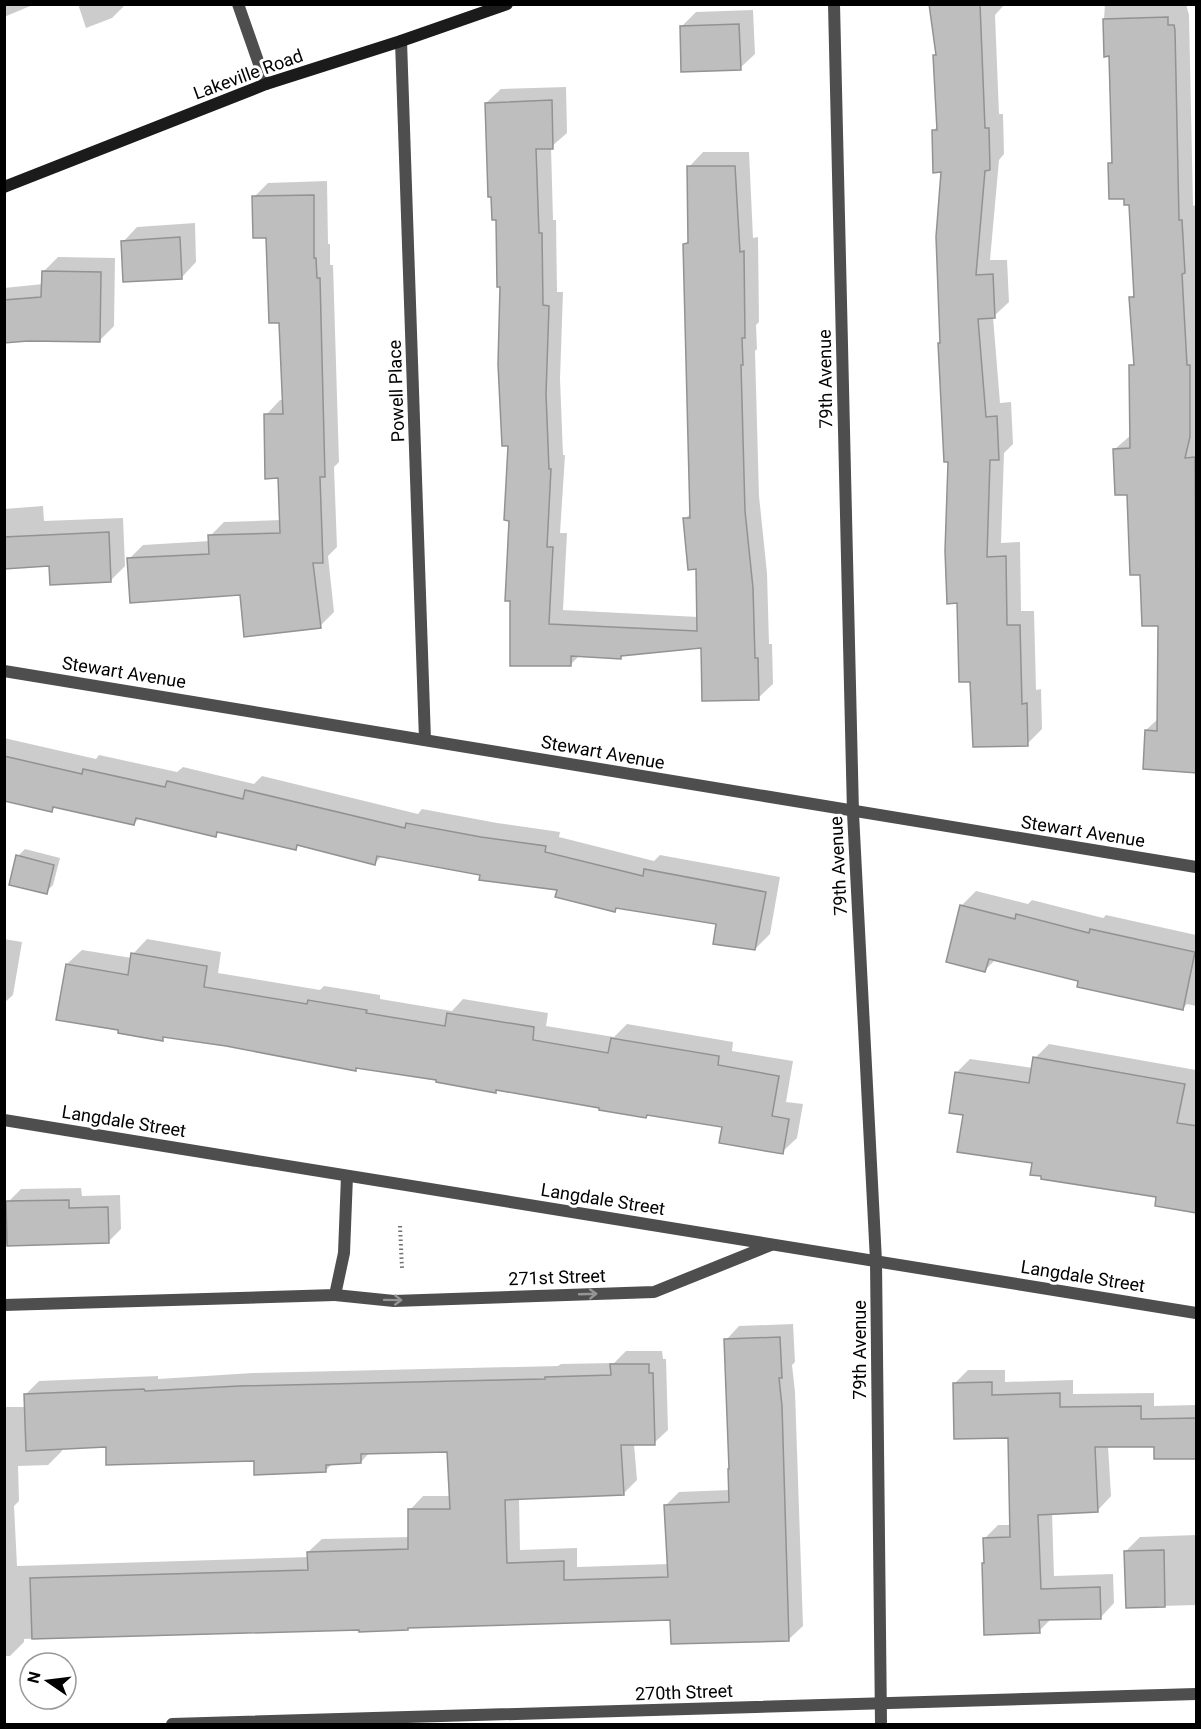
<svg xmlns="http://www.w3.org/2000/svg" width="1201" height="1729" font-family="Roboto,sans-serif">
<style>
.shadow{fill:#0003;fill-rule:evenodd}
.building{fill:#bebebe;stroke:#929292;stroke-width:1.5}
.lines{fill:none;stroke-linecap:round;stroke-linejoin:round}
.path{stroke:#707070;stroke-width:4;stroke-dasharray:1.5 3;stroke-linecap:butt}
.minor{stroke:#4e4e4e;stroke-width:12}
.secondary{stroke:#1b1b1b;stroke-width:12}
.oneway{stroke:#959595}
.labels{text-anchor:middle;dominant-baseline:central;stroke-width:6;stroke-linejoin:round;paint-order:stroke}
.street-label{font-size:18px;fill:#000;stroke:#fff}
</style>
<rect width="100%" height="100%" fill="#fff"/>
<g class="shadow">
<path d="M4,4H35L4,17Z"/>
<path d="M78,4H126L112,18L86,28Z"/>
<path d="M931,4H1005L995,15L999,114H1003L1004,154L999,160L990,260H1007L1009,302L993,317L1000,403L1011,402L1013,444L1004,453L1001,543L1020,542L1021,611H1034L1036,690L1041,689L1042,729L1027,744L971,681L958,602L942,341L943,171L933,131L938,126L935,56L938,53Z"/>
<path d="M1105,4H1186L1189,15L1193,206L1196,205V771L1146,730L1159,718L1160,624L1142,573L1129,493L1115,449L1131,435V366L1135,362L1131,298L1135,293L1130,204L1109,164L1113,160L1110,55L1104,19Z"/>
<path d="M753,10L755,54L740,68L681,27L696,12Z"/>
<path d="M566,87L567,133L551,147L553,220H556L557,292H563L560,379L563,455H565L560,533H567L563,610L698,617L697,568L685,519L692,512L685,244L690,239L689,167L703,152H749L753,238L758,237L759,322L756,325L757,349L755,351L759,496L767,573L769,644H772L773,684L758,698L702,647L623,654L620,657L580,655L571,664L512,600L510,444L502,285L486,103L501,89Z"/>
<path d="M327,181L328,244H330V265H333L339,462L334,467L337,547L328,556L334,612L320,626L241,594L129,559L143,545L210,541V536L224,522L281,520L279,477L266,415L280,400H284L280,322L268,237L254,197L268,183Z"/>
<path d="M195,223L196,262L182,277L123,242L137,227Z"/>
<path d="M58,257L115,258L114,326L99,341L28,339L4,341V288L43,284V272Z"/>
<path d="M43,506L44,521L123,518L125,566L110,581L50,564L4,568V509Z"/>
<path d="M4,738L96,759L99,755L177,772L183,767L254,784L262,776L418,814L422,809L497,823L560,832L559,837L654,861L660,855L780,877L770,934L755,949L718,923L618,907L614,910L558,888L382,856L375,863L299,844L296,848L219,831L216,835L140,818L134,823L56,806L52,810L4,800Z"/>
<path d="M25,849L60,858L53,885L46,892L18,856Z"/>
<path d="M976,891L1028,904L1032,900L1103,918L1106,915L1196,935V1006L1187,1004L1182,1009L996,959L985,970L961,906Z"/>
<path d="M4,939L22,942L13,995L4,1003Z"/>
<path d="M147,939L221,952L218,973L320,990L324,986L380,995V999L452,1011L463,999L548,1013L546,1026L614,1037L627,1024L733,1042L732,1051L793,1061L786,1102L803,1104L797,1138L782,1152L724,1125L498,1089L496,1091L438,1079L358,1066L355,1070L226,1045L165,1036L162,1039L67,964L82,950L132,958L133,954Z"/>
<path d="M1049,1044L1196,1070V1211L1158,1196L1033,1162L965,1113L956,1073L970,1059L1033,1068L1035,1058Z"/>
<path d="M81,1188L82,1196L120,1195L121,1229L108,1242L4,1245V1207H8V1202L21,1189Z"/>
<path d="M793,1324L795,1362L792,1365L795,1392L803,1626L789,1639L672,1618L410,1626L407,1629L162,1634L24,1639V1642L10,1656H4V1407H26L25,1395L39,1381L158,1376V1379L253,1373L558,1366L561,1364L614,1363L626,1351H662L663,1359H666L668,1430L654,1443L634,1444L637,1480L623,1494L519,1498L520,1550L577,1548V1567L669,1564L665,1506L679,1492L730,1490L726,1340L739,1326ZM107,1446L256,1459L325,1471L333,1463L361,1462L370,1452L449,1450L451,1496H423L410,1510V1537L322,1539L308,1552L309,1557L17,1566L14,1506L19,1501L18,1466L48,1465L62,1451L61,1448Z"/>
<path d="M968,1370H1005V1382L1073,1380V1394L1154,1393V1406L1196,1405V1457L1155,1445L1108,1446L1111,1496L1098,1510L1052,1512L1054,1576L1113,1574L1114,1603L1101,1617L1052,1618L1039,1631L985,1562V1538L998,1525H1011L1009,1436L954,1384Z"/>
<path d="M1196,1535V1605L1127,1607L1125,1552L1140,1537Z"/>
</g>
<g class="building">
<path d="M929,4H980L985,128H989L990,170L985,171L976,275L993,274L995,318L978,319L986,417L997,416L999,460H990L987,557L1006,556L1007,625H1020L1022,704L1027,703L1028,746L973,747L970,682H959L957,603L947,604L945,551L948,462H944L938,343H940L936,237L941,172L933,173L932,130H937L933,55H936Z"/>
<path d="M1168,17V25H1174L1175,30L1179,220H1182L1185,273L1182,274L1187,365H1190V437L1185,458L1195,457L1197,773L1143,769L1145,730L1157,731L1158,626H1142L1140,575H1130L1127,495H1115L1113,449L1130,448L1129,365H1134L1129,297H1134L1129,205H1124V199H1109L1108,163H1112L1109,56L1104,57L1103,19Z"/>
<path d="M739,24L741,70L681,72L680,26Z"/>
<path d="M552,100L553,149H536L539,233H542L543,305L549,306L546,394L549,469H551L547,547H553L549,624L697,631L696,569L688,570L683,518H690L683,244L688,243L687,166H735L740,252L744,251L745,338H742L743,365H741L745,511L753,588L755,658H758L759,700L702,701L701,648L621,656V659L571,656V666H510V601H505L509,521L504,520L508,446H502L498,364L500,287H497L496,220H492L491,197H488L485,103Z"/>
<path d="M314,195V258H316L317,278H320L325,477H320L323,563H313L321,628L244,637L240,595L130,603L127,558L209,554L208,535L280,533L278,478L265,479L264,414H283L279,323H269L266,238H253L252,196Z"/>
<path d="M180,237L182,279L123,282L121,241Z"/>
<path d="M42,271L101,272L100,342L28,341L4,343V300L41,297Z"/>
<path d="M109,532L111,582L50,585L49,566L4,569V537Z"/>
<path d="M4,756L82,774L83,769L165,787L167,781L243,799L245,790L405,828L406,823L481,837L546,846L545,852L643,876L644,869L766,892L755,950L713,944L716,924L616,908L615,912L555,897L557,890L479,880L480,875L377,856L375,865L297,845L296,850L217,832L216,837L136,818L134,825L53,807L52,812L4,801Z"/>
<path d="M16,855L54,865L47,894L9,885Z"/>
<path d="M960,905L1015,919L1016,914L1089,933L1090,929L1195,952L1183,1010L1077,987L1078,981L989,959L985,972L946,962Z"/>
<path d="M131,953L207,966L204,987L307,1004L308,1000L367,1010L366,1013L445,1026L447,1013L534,1027L533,1040L608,1053L611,1038L719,1056L718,1065L779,1076L772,1116L789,1119L783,1154L719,1143L722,1127L647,1115L646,1118L599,1110V1108L496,1090V1093L436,1082V1080L356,1068V1071L226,1046L163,1037V1041L118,1033V1030L56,1020L66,964L128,975Z"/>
<path d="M1033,1057L1185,1084L1177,1123L1197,1126V1213L1155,1206L1156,1197L1041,1179V1176L1030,1175L1032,1163L957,1152L963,1115L949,1113L955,1072L1029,1083Z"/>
<path d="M69,1200V1208L108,1207L109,1243L7,1246L6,1201Z"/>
<path d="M780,1337L782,1378H779L782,1406L789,1641L671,1644L670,1620L408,1628V1630L359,1632V1630L32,1639L30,1578L308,1570L307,1552L408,1549V1509H450L447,1452L361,1454V1463L326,1465V1472L254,1475V1461L106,1465V1447L26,1451L24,1394L144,1389L145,1391L239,1386L545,1379V1377L611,1375L610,1364H649V1373H653L655,1445H621L624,1495L505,1500L507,1563L564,1561V1580L668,1577L664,1505L729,1502L728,1469H729L724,1339Z"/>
<path d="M992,1382V1395L1060,1393V1407L1141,1406V1419L1197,1418V1459H1154V1447H1095L1098,1512L1038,1515L1041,1589L1100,1587L1101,1619L1039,1620L1040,1633L984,1635L982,1563H984L983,1538L1010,1537L1008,1438L954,1439L953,1383Z"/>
<path d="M1164,1550L1165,1607L1126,1608L1124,1551Z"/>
</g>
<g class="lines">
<path class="path" d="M400,1226L402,1268"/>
<g class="minor">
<path d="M238,4L266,84"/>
<path d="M834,4L853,813L876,1261L881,1724"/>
<path d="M401,41L425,740"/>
<path d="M4,671C402,736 799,804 1196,867"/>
<path d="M4,1120L1196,1313"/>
<path d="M335,1295L394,1301L654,1292L771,1245"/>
<path d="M4,1305L335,1295L344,1253L347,1176"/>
<path d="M172,1724L1196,1694"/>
</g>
<path class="secondary" d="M4,187L266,84L401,41L507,4"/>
</g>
<defs><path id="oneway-shaft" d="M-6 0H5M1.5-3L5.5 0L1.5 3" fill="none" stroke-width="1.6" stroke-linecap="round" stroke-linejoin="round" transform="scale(1.5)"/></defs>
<g class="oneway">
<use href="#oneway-shaft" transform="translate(588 1294) rotate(-2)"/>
<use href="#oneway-shaft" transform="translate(393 1300) rotate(1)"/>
</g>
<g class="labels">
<g class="street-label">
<text transform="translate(248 74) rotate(-20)">Lakeville Road</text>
<text transform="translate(825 379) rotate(-91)">79th Avenue</text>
<text transform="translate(396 391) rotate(-92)">Powell Place</text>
<text transform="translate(124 672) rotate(9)">Stewart Avenue</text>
<text transform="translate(603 752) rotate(10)">Stewart Avenue</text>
<text transform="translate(1083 831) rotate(9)">Stewart Avenue</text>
<text transform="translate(838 866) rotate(-93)">79th Avenue</text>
<text transform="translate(124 1121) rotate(9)">Langdale Street</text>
<text transform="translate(603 1199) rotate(9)">Langdale Street</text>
<text transform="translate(1083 1276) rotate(9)">Langdale Street</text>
<text transform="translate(557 1277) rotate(-2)">271st Street</text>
<text transform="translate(859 1350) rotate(-90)">79th Avenue</text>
<text transform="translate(684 1692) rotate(-2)">270th Street</text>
</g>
</g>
<rect width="1201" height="1729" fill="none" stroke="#000000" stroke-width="12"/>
<g transform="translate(48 1681) rotate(284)"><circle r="28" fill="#ffffff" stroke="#999999" stroke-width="1.5"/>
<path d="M0-4.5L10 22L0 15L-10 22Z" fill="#000000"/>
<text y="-9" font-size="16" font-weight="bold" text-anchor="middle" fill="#000000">N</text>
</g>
</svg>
